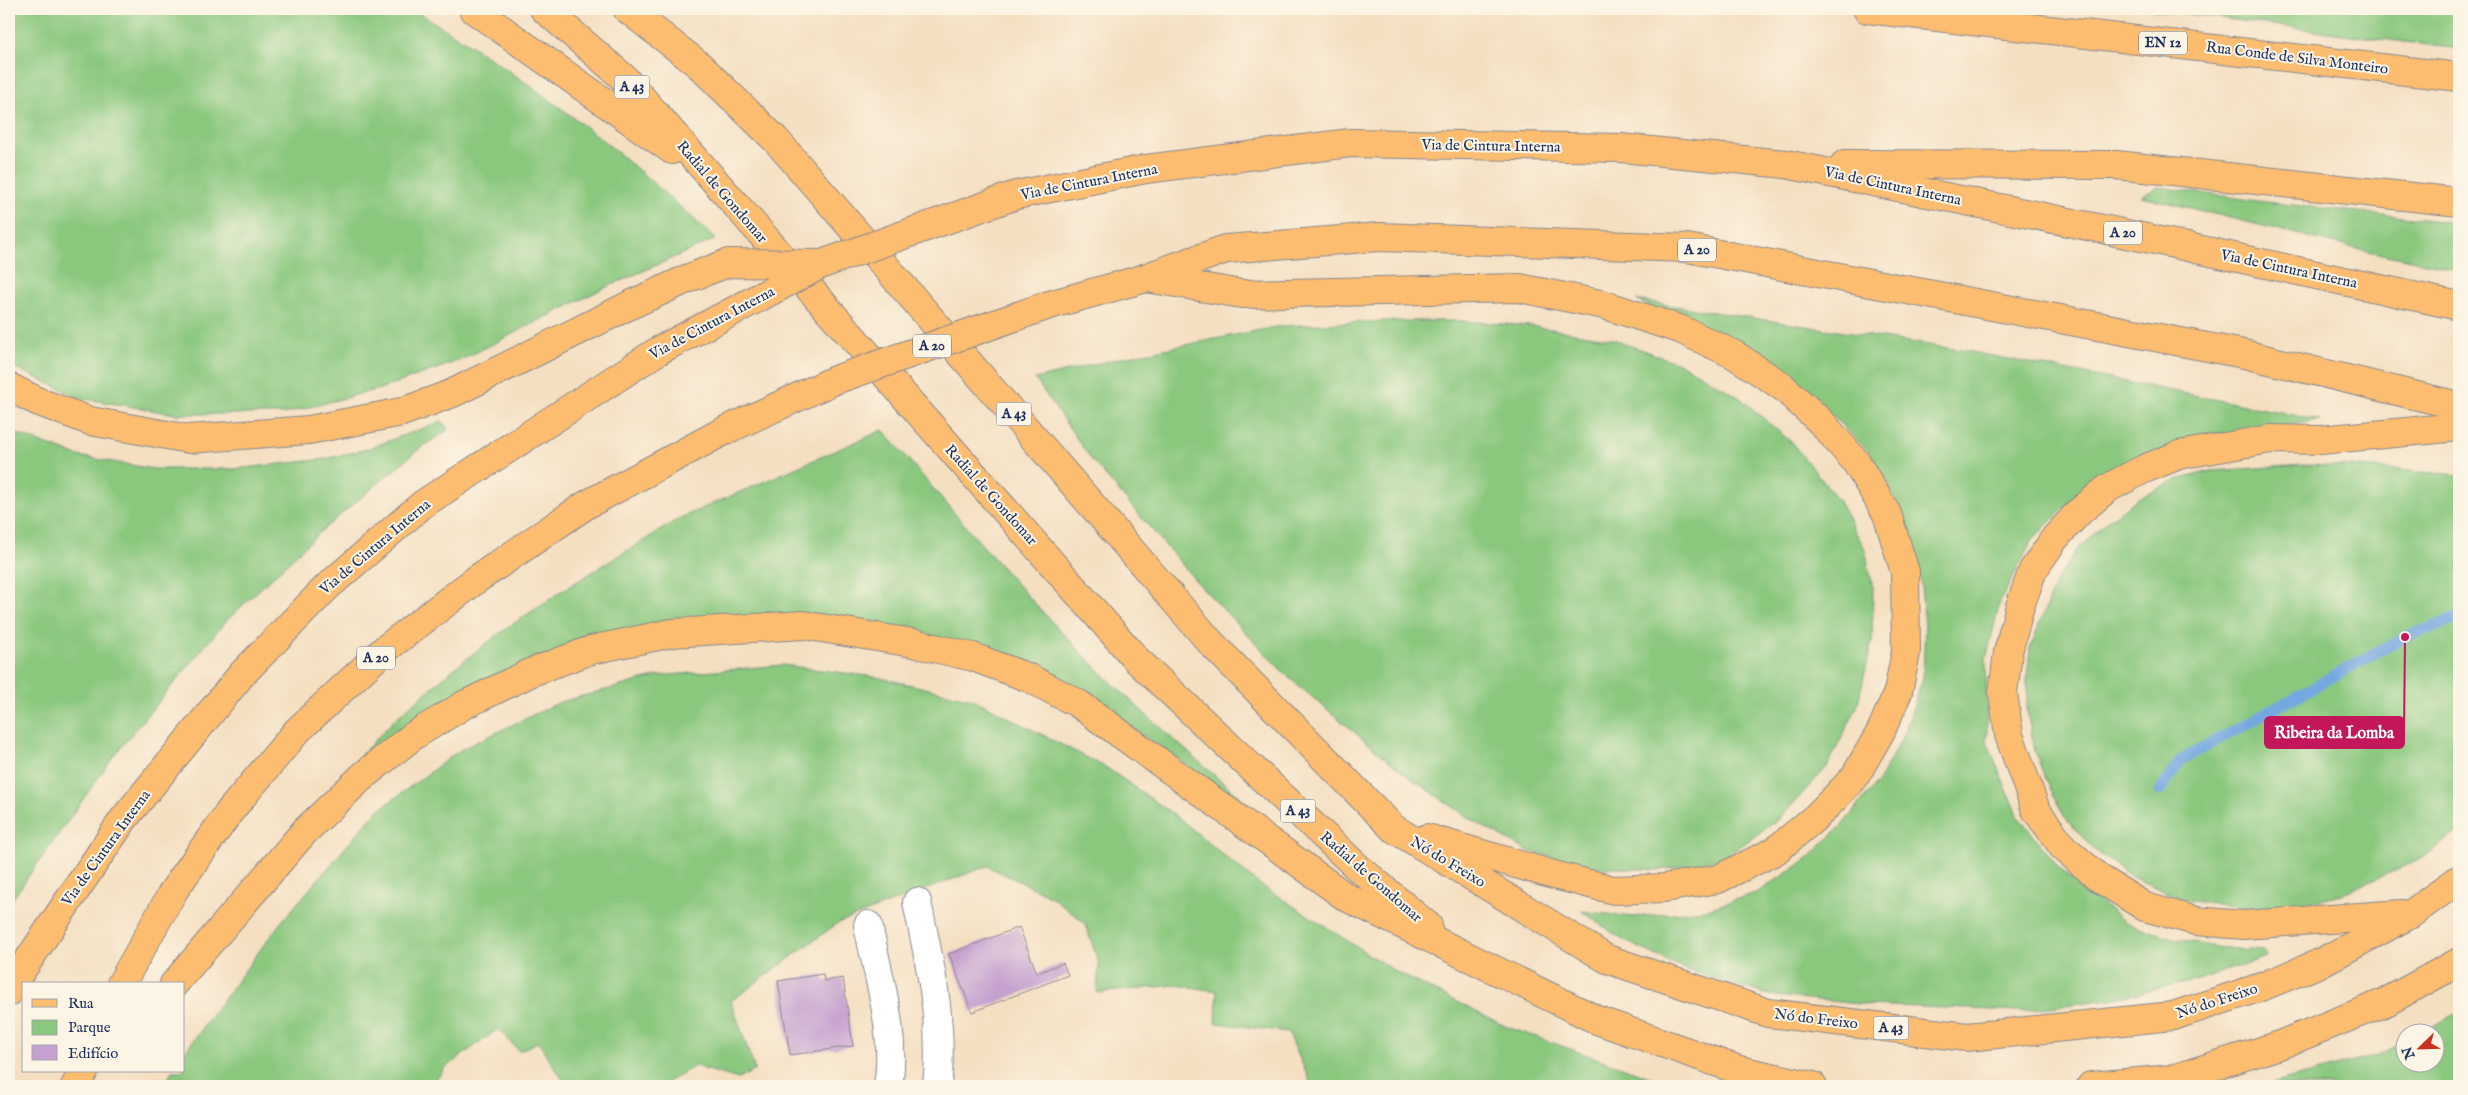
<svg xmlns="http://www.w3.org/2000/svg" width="2468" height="1095" font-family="'IM FELL English',serif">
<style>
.green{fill:#8ac87e;stroke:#527c6e}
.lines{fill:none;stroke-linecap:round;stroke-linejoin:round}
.stream{stroke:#74a7e0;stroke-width:11}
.building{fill:#c5a1cf}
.minor-casing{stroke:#888790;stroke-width:30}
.major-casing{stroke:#888790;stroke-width:30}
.highway-casing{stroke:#888790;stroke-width:30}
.minor{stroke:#fff;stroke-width:28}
.major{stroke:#fcbd6f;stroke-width:28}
.highway{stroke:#fcbd6f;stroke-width:28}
.highway-bridge-casing{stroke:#888790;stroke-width:30;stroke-linecap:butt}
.highway-bridge{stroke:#fcbd6f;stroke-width:28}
.labels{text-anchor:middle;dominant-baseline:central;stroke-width:4;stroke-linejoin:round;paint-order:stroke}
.shield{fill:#fcf5e5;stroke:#5e6a86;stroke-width:1}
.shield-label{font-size:14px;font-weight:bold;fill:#1b2f5e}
.street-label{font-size:15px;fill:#1b2f5e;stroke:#fcf5e5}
.leader{fill:none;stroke:#c2185b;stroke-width:2}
.callout-dot{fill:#c2185b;stroke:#fcf5e5;stroke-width:2}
.callout{fill:#c2185b;stroke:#c2185b;stroke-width:2}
.callout-label{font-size:16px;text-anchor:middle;font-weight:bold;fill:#fff}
</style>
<rect width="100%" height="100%" fill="#fcf5e5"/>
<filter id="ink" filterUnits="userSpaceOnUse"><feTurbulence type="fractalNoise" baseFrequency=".02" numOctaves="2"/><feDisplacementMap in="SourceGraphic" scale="10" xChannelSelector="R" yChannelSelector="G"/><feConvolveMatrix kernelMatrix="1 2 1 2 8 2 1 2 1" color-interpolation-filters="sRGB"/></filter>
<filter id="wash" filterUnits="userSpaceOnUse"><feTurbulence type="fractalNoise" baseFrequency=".0096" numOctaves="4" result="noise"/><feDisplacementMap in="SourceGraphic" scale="20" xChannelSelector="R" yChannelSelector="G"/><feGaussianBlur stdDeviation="1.12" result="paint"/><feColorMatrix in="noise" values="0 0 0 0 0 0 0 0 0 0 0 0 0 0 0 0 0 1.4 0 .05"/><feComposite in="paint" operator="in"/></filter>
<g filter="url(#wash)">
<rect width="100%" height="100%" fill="#f4dfc1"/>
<g class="green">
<path d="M9,9H412C483,51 552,99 616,151C650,179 683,210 716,239L600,290L461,360L383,388L283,414H175L80,398L9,365Z"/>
<path d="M2148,9H2459V49L2444,47Z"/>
<path d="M2159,187L2265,202L2459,223V270L2353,248L2141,196Z"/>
<path d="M1636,300L1967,351L2321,420L2237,434L2151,453L2087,486L2033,539L2000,602L1986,659L1987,741L2017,815L2063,872L2125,922L2168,937L2215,947L2264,951L2266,957L2195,981L2116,998L2021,1011L1868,1005L1768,995L1687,970L1623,940L1581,911L1633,917L1705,910L1758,892L1808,859L1844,823L1879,780L1904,734L1923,677L1925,624L1919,569L1903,513L1870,453L1809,393L1745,349Z"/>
<path d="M1386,321H1461L1531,326L1613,339L1686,366L1739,397L1791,442L1837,498L1865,549L1873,588L1872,642L1857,707L1827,767L1780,818L1724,858L1660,870L1593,867L1530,852L1477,823L1406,775L1287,676L1196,581L1091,459L1035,379L1124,357L1281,326Z"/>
<path d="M442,421L448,430L420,448L320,532L226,621L115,754L9,904V431L78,456L154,469H235L325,459L367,449Z"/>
<path d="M883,430C947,504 1010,580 1079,650C1137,710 1201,763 1264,818L1062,680L785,615L475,686L345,772L395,719L451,671L500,633L560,592L680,518Z"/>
<path d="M2305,465L2362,467L2459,475V831L2419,860L2341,894L2274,911L2185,900L2132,877L2093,849L2064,816L2045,778L2035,751L2027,712V677L2030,648L2056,581L2076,551L2102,525L2137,499L2176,480L2210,471Z"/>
<path d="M782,665L876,677L973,699L1107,768L1180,819L1256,882L1396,972L1505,1026L1675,1086H1312L1288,1032L1216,1023L1217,991L1176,985L1097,993L1099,964L1085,923L1052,897L987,866L838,923L731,1001L755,1070L738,1079L695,1066L661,1086H567L538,1042L519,1051L498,1029L446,1067L431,1086H164L172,1071H184V1053L277,927L376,812L460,750L560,702L658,676Z"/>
<path d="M2459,1012V1086H2264L2376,1056L2405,1041L2406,1062H2436V1032H2421Z"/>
</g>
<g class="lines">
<path class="stream" d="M2160,791L2181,760L2405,637L2459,617"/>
</g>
<g id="blocks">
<g class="building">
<path d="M1019,927L1037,973L1063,963L1068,975L972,1012L949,954Z"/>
<path d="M823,974L824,981L843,978L853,1046L790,1055L778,981Z"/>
</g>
</g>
</g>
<g filter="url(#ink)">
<use href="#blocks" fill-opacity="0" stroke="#888790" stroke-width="1"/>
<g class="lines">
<defs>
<g id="minor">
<path d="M917,902C930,963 944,1024 937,1086"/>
<path d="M868,925C878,977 897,1033 888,1086"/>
</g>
<path id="major" d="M1867,9L2459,77"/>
<g id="highway">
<path d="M473,9L672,150"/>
<path d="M544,9L624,78L1137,660L1355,865L1428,926"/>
<path d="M627,9L699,65L776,140L1212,644L1393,828L1607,959L1768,1013L1967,1037L2173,1016L2261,987L2318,964L2411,914L2459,879"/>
<path d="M1845,164L2116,165L2459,202"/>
<path d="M1146,169L1350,143L1621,148L1786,164L2151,239L2459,306"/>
<path d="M1147,277L1226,249L1379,237L1687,248L2244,354L2459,406"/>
<path d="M1146,278L1242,294L1519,288L1605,305L1682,330L1735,355L1783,387L1822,423L1856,462L1887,514L1905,572L1906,652L1898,692L1881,731L1854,778L1817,816L1775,851L1718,879L1664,888L1614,890L1554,875L1427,838"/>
<path d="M9,387L39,402L90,421L189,439L309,430L402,412L453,393L628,306"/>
<path d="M2402,914L2243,925L2196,921L2145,907L2099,878L2063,847L2036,810L2009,735L2003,693L2008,652L2020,606L2033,570L2055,538L2079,512L2108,488L2144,469L2179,455L2270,439L2320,440L2459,427"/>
<path d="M121,984L174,890L230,811L297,731L384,650L477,579L586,505L724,431"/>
<path d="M174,984L305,831L363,776L413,736L464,705L532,672L591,650L672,633L803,625L913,643L973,657L1029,678L1079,704L1346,897L1597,1020L1739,1070L1813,1086"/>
<path d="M9,992L17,977L123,820L242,674L327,587L423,504L658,351"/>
<path d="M75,1086L84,1071"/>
<path d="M2091,1086L2172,1079L2277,1046L2386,1002L2459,962"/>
</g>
</defs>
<use href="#minor" class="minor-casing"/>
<use href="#major" class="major-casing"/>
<use href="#highway" class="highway-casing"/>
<use href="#minor" class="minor"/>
<use href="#major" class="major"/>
<use href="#highway" class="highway"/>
<defs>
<g id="highway-bridge">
<path d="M628,306L689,278L728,263L821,264"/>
<path d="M658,351L822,264L1016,195L1146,169"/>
<path d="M724,431L835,380L1049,305L1146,278"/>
</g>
</defs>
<use href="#highway-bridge" class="highway-bridge-casing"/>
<use href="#highway-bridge" class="highway-bridge"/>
</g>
</g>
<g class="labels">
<g class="shield">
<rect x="2139" y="31.5" width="48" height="23" rx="4"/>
<rect x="614.5" y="75.5" width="35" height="23" rx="4"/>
<rect x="2104" y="221.5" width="38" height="23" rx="4"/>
<rect x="1678" y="238.5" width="38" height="23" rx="4"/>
<rect x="913" y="334.5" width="38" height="23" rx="4"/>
<rect x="996.5" y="402.5" width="35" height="23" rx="4"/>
<rect x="357" y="646.5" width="38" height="23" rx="4"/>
<rect x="1280.5" y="799.5" width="35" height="23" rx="4"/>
<rect x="1873.5" y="1016.5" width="35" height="23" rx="4"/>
</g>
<g class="shield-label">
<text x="2163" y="43">EN 12</text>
<text x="632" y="87">A 43</text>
<text x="2123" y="233">A 20</text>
<text x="1697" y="250">A 20</text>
<text x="932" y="346">A 20</text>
<text x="1014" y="414">A 43</text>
<text x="376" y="658">A 20</text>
<text x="1298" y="811">A 43</text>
<text x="1891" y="1028">A 43</text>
</g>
<g class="street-label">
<text transform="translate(2297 58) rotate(7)">Rua Conde de Silva Monteiro</text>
<text transform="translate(1491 146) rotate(1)">Via de Cintura Interna</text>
<text transform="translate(1089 182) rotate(-11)">Via de Cintura Interna</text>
<text transform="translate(1893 186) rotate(12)">Via de Cintura Interna</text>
<text transform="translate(722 192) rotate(49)">Radial de Gondomar</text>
<text transform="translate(2289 269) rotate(12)">Via de Cintura Interna</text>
<text transform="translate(712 323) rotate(-28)">Via de Cintura Interna</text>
<text transform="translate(991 495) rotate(48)">Radial de Gondomar</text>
<text transform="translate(375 547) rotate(-40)">Via de Cintura Interna</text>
<text transform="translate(106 848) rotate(-54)">Via de Cintura Interna</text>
<text transform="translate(1448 862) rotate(31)">Nó do Freixo</text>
<text transform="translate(1371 877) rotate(41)">Radial de Gondomar</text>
<text transform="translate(2217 1001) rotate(-18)">Nó do Freixo</text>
<text transform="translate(1816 1019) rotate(7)">Nó do Freixo</text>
</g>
</g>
<path class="leader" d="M2405 637L2404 732"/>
<circle class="callout-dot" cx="2405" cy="637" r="5"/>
<rect class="callout" x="2265" y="717" width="139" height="31" rx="5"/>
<g class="callout-label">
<text x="2334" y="738">Ribeira da Lomba</text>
</g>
<rect width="2468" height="1095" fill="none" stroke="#fcf5e5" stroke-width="30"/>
<rect x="22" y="982" width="162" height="90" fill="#fcf5e5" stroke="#a2a6af"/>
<rect x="32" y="999" width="25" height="8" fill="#fcbd6f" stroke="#a2a6af"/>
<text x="68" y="1008" font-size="15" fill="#1b2f5e">Rua</text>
<rect x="32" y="1020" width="25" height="15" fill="#8ac87e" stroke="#a2a6af"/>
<text x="68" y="1032" font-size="15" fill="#1b2f5e">Parque</text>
<rect x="32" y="1045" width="25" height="15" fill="#c5a1cf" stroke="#a2a6af"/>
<text x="68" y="1058" font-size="15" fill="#1b2f5e">Edifício</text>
<g transform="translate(2420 1048) rotate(247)"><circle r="24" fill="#fcf5e5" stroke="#a2a6af"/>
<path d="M0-4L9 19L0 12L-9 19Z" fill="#c8321e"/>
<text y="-8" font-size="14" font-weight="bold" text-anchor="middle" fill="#1b2f5e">N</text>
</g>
</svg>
